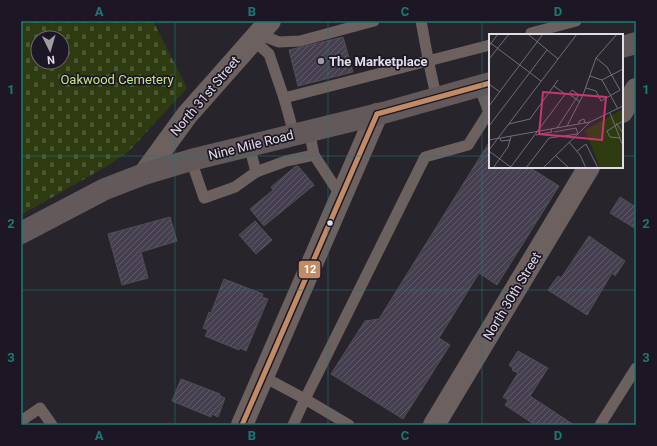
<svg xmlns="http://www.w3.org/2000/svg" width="657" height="446" font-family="Roboto,sans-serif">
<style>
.cemetery{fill:url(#cemetery-stones);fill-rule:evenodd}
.building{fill:url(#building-hatch);stroke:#514e55}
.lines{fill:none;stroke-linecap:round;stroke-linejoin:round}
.service{stroke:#6d615f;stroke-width:11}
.minor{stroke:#6d615f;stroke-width:22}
.tertiary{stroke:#6d615f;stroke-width:22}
.primary{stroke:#63595a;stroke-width:22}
.bus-1-casing{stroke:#1d1725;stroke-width:8}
.bus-1{stroke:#c18c65;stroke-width:5}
.grid{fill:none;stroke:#1a7b74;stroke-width:1;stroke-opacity:0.55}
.poi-dot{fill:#a09ca6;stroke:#1d1725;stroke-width:1.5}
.bus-dot{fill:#e1dde7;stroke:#1d1725;stroke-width:1.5}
.labels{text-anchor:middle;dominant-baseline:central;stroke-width:3.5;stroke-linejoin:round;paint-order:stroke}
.poi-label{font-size:13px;font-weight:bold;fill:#e1dde7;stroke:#1d1725;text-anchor:start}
.park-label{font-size:13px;fill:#bee67a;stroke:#1d1725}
.street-label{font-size:13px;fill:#e1dde7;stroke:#1d1725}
.inset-road{fill:none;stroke:#716e77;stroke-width:1}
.view{fill:#c73670;fill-opacity:0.15;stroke:#c73670;stroke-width:2}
.inset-edge{fill:none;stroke:#e1dde7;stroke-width:2}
.line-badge{stroke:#1d1725;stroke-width:1.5}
.badge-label{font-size:11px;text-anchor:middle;font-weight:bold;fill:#fff}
.neatline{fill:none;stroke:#1a7b74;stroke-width:1.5}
.grid-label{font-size:13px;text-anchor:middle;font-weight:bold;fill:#1a7b74}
</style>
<defs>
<pattern id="cemetery-stones" width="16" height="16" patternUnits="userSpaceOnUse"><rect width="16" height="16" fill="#2e3b10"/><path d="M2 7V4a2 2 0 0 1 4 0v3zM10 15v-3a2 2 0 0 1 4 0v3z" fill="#4c5733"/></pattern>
<pattern id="building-hatch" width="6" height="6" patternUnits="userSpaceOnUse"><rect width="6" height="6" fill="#463f4f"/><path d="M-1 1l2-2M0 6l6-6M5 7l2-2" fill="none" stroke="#605a68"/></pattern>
</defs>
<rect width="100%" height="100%" fill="#27242c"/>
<path class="cemetery" d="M21,21H153L187,88L129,151L109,165L21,215ZM38,38H62V62H38Z"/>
<g class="building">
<path d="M343,37L353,72L298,86L289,50Z"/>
<path d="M490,141V167H529L559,186L497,285L479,273L439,338L450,345L403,419L331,374L365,321L379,319Z"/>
<path d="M296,166H298L314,185L264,226L250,209L273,190L271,187Z"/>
<path d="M620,197L636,207V229L610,213Z"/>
<path d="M170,217L177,241L141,252L148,278L122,285L108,234Z"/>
<path d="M255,221L272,240L256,254L239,235Z"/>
<path d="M589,236L625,261L615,276L612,273L587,315L548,290L558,276L561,278Z"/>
<path d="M224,279L263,294L262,297L268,299L246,351L240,348L239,350L205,336L208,330L203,328L209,312L211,313Z"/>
<path d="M518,351L548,368L530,396L574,425H535L505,405L508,400L503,397L518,373L512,370L513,368L509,365Z"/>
<path d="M181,379L220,394V396L225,398L218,417L212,414L211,417L172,401Z"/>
</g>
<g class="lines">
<g class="service">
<path d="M421,21C426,47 430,73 437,98"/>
<path d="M258,34L279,42L300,41L374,21"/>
<path d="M531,35V33L576,21"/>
<path d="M253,40L269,54L284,98L490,45"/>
<path d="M284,98L294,134"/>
<path d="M314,155L341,196"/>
<path d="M191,160L204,198L235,187L256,172L249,145"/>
<path d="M256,172L286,161L314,155L309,130"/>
<path d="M262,376L305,399L425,157L468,145L489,112L479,86"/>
<path d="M21,421L40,408L52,425"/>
<path d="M293,425L305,399L349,425"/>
<path d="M600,425L636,368"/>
</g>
<g class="minor">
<path d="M622,112L636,89"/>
<path d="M242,425L377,114"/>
<path d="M434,425L589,167"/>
</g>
<path class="tertiary" d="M144,174L187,115L270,21"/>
<g class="primary">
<path d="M622,47L636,43"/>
<path d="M21,233L105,189L144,174L191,160L383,113L490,83"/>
</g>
<defs>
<g id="bus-1">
<path d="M377,114L490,83"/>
<path d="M242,425L377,114"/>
</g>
</defs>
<use href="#bus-1" class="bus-1-casing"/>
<use href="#bus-1" class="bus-1"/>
</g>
<path class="grid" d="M175,21V425M328,21V425M482,21V425M21,156H490M622,156H636M21,290H636"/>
<circle class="poi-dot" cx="321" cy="61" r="4"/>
<circle class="bus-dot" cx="330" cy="223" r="3.5"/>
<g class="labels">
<g class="poi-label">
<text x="329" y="61">The Marketplace</text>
</g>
<g class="park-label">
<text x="117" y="79">Oakwood Cemetery</text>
</g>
<g class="street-label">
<text transform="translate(205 96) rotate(-50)">North 31st Street</text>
<text transform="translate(251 145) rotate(-14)">Nine Mile Road</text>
<text transform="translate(512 296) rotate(-59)">North 30th Street</text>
</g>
</g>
<g transform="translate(489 34)">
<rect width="134" height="134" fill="#27242c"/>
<path d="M134,75V134H111L96,96Z" fill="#2e3b10"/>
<path class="inset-road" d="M39,0L69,25M0,8L52,47M0,12L9,0M0,25L20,0M101,42L113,46L129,75M113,46L134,35M0,50L11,58M65,52L76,60M97,54L107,57L112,67L131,56L118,33L107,24M83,56L90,61L87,65L80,60ZM0,72L54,0M121,79L134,112M127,89L134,99M20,90L41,85L69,46M90,90V87L95,85L96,89M0,92L58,16M78,92L94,61L107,24L128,0M68,94L87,65L91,68M65,98L87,94L89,100M47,101L63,98L62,95M11,104L12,107L22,106M131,104L121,103L118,97L134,87M0,106L101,88L134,72M80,108L91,121L97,134M0,116L88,0M0,117L23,134M88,117L97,110L109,134M66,121L80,134M4,134L19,113L22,102M21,134L77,59M37,134L60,104L89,100M54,134L101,88"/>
<path class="view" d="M54,58L117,63L113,106L50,100Z"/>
<rect width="134" height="134" class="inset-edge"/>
</g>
<rect class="line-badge" x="298" y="260" width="23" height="19" rx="4" fill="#c18c65"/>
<g class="badge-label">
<text x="310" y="273">12</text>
</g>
<rect width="657" height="446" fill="none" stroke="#1d1725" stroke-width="44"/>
<g transform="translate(50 50) rotate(175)"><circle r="19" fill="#1d1725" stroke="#6b6673"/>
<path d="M0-3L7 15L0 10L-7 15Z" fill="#a09ca6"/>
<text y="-6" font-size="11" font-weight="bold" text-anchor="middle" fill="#e1dde7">N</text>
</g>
<rect x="22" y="22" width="613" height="402" class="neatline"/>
<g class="grid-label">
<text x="99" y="16">A</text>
<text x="252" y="16">B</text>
<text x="405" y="16">C</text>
<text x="558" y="16">D</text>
<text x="11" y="94">1</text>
<text x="646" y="94">1</text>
<text x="11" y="228">2</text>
<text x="646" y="228">2</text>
<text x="11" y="362">3</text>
<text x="646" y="362">3</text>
<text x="99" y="440">A</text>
<text x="252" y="440">B</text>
<text x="405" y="440">C</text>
<text x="558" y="440">D</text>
</g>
</svg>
